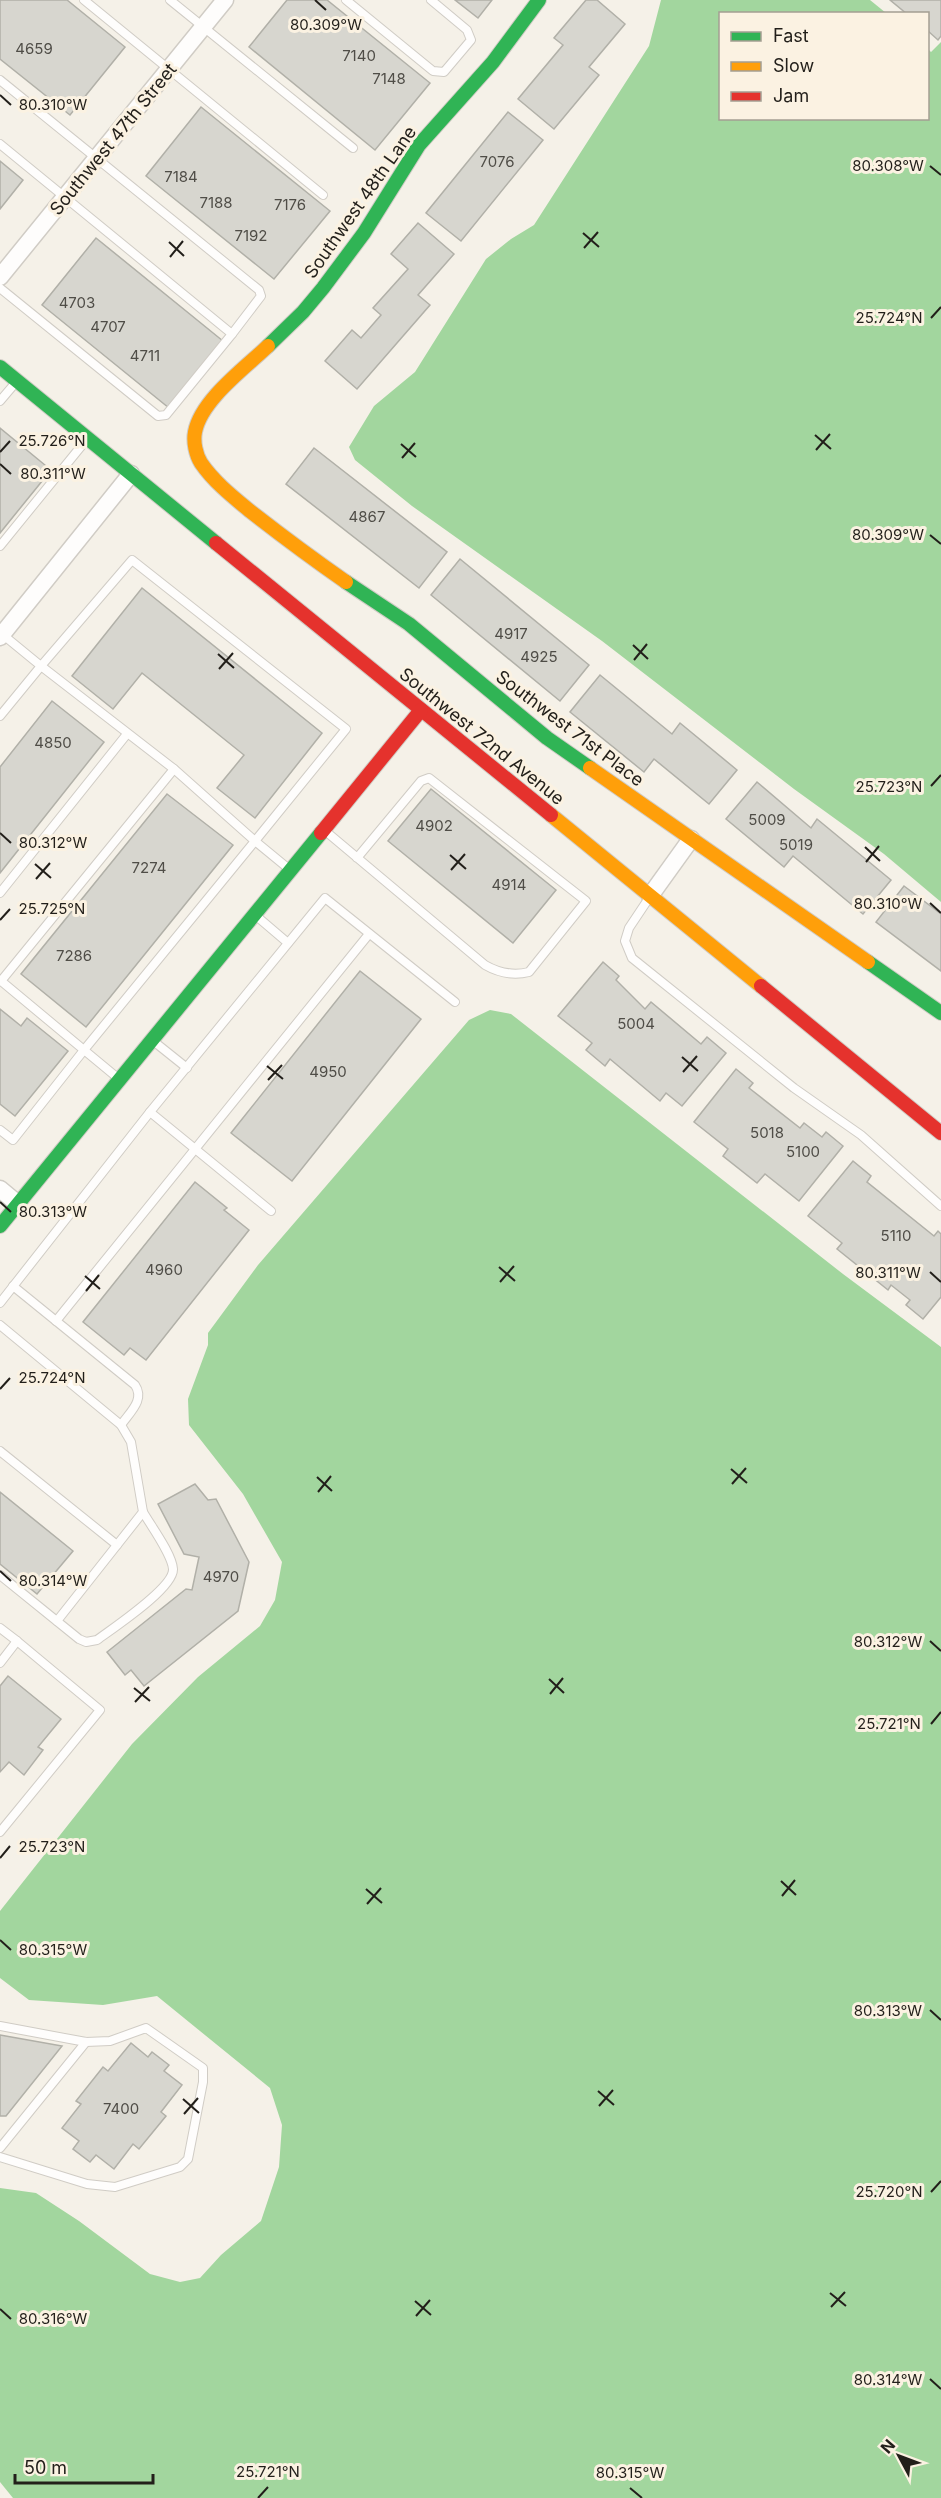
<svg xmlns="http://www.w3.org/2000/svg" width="941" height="2498" font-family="Inter,sans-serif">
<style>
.water{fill:#a2d69e}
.building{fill:#d7d6cf;stroke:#b1b0a8;stroke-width:1.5}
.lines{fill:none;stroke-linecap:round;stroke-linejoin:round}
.lane-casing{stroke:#d0ccc5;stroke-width:10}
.street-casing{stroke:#d0ccc5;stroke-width:19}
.fast-casing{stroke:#d0ccc5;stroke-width:16}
.slow-casing{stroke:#d0ccc5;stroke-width:16}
.jam-casing{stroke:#d0ccc5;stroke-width:16}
.lane{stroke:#fefdfc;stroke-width:8}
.street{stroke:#fefdfc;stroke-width:16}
.fast{stroke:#30b455;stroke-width:14}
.slow{stroke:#ff9f0a;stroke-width:14}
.jam{stroke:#e5322d;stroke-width:14}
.ticks{fill:none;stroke:#221f1a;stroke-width:2}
.labels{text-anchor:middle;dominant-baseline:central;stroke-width:6;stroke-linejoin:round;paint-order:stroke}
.number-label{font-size:15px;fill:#4f4d47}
.street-label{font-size:18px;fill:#221f1a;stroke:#fbf2e2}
.ticks-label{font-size:15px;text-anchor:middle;fill:#221f1a;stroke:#fbf2e2;stroke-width:6;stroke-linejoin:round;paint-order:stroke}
</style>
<rect width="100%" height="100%" fill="#f5f1e8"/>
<g class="water">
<path d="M661,0H870L886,13L720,14V118H928V49L931,52L941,42V902L884,854L794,789L602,641L412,506L355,460L349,447L374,406L415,372L486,259L511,239L534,225L649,46Z"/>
<path d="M490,1010L511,1014L843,1274L941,1347V2498H13L0,2482V2188L36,2193L79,2221L150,2274L180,2282L200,2278L221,2255L261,2221L279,2167L282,2125L270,2088L157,1996L103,2005L29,2000L0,1978V1911L132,1744L198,1677L260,1626L275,1600L282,1562L243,1494L189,1425L188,1399L208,1345V1333L258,1265L469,1020Z"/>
</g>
<g class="building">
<path d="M0,0H67L125,47L70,115L0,59Z"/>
<path d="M287,0H327L430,83L375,150L249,47Z"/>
<path d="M455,0H492L478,18Z"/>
<path d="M586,0H597L625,24L589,67L599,75L554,129L518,99L563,45L554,38Z"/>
<path d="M890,0H941V36L938,40L928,31V14H907Z"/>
<path d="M201,107L330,211L274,279L146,176Z"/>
<path d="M508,112L543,140L461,241L426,213Z"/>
<path d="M0,161L23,180L0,209Z"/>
<path d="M418,223L454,254L418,295L430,305L357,389L325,361L352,330L361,338L381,315L373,308L408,269L391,254Z"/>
<path d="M96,238L223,341L169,408L42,305Z"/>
<path d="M0,428L51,470L0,533Z"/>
<path d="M314,448L447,552L419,588L286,484Z"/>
<path d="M460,559L589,665L560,701L431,595Z"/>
<path d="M142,588L322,733L255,818L217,788L244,755L142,673L113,709L72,676Z"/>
<path d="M600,675L672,734L680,723L737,770L709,804L654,759L644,772L570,712Z"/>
<path d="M52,701L104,742L0,873V767Z"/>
<path d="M757,782L811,828L817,819L891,880L863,914L793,856L784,867L726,819Z"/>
<path d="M431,789L556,890L513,943L388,841Z"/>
<path d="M167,794L233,845L86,1027L21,974Z"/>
<path d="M904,886L941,914V971L876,922Z"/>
<path d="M603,962L619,976L616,980L645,1009L651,1002L701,1044L707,1037L726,1053L682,1106L666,1093L660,1101L610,1059L605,1066L586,1050L592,1043L558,1016Z"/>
<path d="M360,971L421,1019L292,1181L231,1133Z"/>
<path d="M0,1009L21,1026L27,1018L68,1051L15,1116L0,1104Z"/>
<path d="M736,1069L753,1083L749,1088L800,1128L804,1123L822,1137L826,1132L843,1146L799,1201L765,1174L757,1183L723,1156L728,1149L694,1122Z"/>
<path d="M853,1161L871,1176L867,1182L934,1236L938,1231L941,1234V1297L923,1319L906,1305L910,1300L891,1285L888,1290L837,1249L842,1243L808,1216Z"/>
<path d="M195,1182L227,1208L224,1210L249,1230L146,1360L130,1348L124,1355L83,1322Z"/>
<path d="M195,1484L208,1500L216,1499L249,1562L238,1611L144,1686L131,1670L125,1675L107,1652L186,1589L192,1590L199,1557L184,1554L158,1504Z"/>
<path d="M0,1492L73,1551L37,1594L0,1564Z"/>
<path d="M8,1676L61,1719L38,1747L43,1750L24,1775L9,1762L0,1772V1686Z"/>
<path d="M0,2035L62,2046L6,2116H0Z"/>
<path d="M131,2043L148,2057L152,2052L169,2065L164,2071L182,2085L161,2112L166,2116L139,2149L133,2144L114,2169L96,2155L90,2162L73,2149L79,2141L62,2128L81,2104L76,2101L103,2067L108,2071Z"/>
</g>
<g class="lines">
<defs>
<g id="lane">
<path d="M84,0L323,195"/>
<path d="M170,0L353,148"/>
<path d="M346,0L433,71L444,72L471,40L467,30L431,0"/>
<path d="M0,80L259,290L261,296L232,334L0,144"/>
<path d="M0,288L158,416L166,415L232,334"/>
<path d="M0,401L17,381"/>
<path d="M0,546L87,439"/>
<path d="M2,634L41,666L132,560L346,729L255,841L289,869"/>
<path d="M0,716L41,666L174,769L255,841L84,1050L0,980"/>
<path d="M323,829L485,965C499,973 513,976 529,972L586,901L429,778L421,781L357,858"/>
<path d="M0,893L127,734"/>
<path d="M649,898L629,928L625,941L632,958L794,1088L861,1135L941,1206"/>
<path d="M254,914L288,943"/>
<path d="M1,981L174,769"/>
<path d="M152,1040L187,1068"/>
<path d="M150,1112L271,1211"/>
<path d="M0,1130L13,1140L84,1050L119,1079"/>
<path d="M13,1286L135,1385C145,1400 130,1412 121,1425"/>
<path d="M0,1303L150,1112L325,898L455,1002"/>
<path d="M56,1321L369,934"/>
<path d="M0,1325L121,1425L131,1442L143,1512L117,1545L0,1451"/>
<path d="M0,1575L79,1639L86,1642L97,1640C113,1628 174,1588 173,1569C172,1554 151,1526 143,1512"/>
<path d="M57,1621L117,1545"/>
<path d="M0,1628L17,1641"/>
<path d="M0,1663L17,1641L100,1710L0,1832"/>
<path d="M0,2026L86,2042L110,2041L146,2028L203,2068V2082L188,2159L180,2167L115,2187L87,2184L0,2157"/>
<path d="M0,2148L86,2042"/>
</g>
<g id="street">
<path d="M0,277L225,0"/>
<path d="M0,637L131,474"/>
<path d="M650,896L691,839"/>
<path d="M0,1189L18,1204"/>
</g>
<g id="fast">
<path d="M268,346L303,312L323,288L364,233L419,145L493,62L539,0"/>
<path d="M0,367L216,543"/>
<path d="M346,582L409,624L547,738L590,768"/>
<path d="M868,962L941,1013"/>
<path d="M0,1226L321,833"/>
</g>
<g id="slow">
<path d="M268,346C245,368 201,400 195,432C193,442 196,455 201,463C214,482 233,497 250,511C282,536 313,559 346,582"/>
<path d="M590,768L868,962"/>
<path d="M551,815L761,986"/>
</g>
<g id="jam">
<path d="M216,543L551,815"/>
<path d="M321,833L421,710"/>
<path d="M761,986L941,1133"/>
</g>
</defs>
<use href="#lane" class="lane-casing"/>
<use href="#street" class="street-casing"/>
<use href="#fast" class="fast-casing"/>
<use href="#slow" class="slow-casing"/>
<use href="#jam" class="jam-casing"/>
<use href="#lane" class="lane"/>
<use href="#street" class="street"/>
<use href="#fast" class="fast"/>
<use href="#slow" class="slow"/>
<use href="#jam" class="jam"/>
</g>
<path class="ticks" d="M315,0L326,10M0,95L11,105M930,166L941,175M583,233L599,247M169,242L184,256M584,248L598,232M170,257L183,241M931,318L941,307M815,435L831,449M401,444L416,457M816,450L830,434M0,452L10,441M402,458L415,443M0,464L11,474M930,535L941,544M633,645L648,659M218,654L234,668M634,660L647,644M219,669L233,653M931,786L941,775M0,833L11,843M865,847L880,861M450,855L466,869M866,862L879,846M35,864L51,878M451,870L465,854M36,879L50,863M930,903L941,913M0,920L10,909M682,1057L698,1071M267,1066L283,1079M683,1072L697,1056M268,1080L282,1065M0,1202L11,1212M499,1267L515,1281M930,1272L941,1282M85,1276L100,1289M500,1282L514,1266M86,1291L99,1275M0,1389L10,1378M731,1469L747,1483M317,1477L332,1491M732,1484L746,1468M318,1492L331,1476M0,1571L11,1581M930,1641L941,1651M549,1679L564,1693M134,1688L150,1701M550,1694L563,1678M135,1702L149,1687M931,1724L941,1712M0,1858L10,1846M781,1881L796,1895M366,1889L382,1903M782,1896L795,1880M367,1904L381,1888M0,1940L11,1950M930,2010L941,2020M598,2091L614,2105M183,2099L199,2113M599,2106L613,2090M184,2114L198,2098M931,2192L941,2181M830,2293L846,2306M415,2301L431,2315M831,2307L845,2292M0,2309L11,2319M416,2316L430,2300M930,2379L941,2389M630,2488L642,2498M258,2498L268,2487"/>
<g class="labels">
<g class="number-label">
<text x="34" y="48">4659</text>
<text x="359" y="55">7140</text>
<text x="389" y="78">7148</text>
<text x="497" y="161">7076</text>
<text x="181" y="176">7184</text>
<text x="216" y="202">7188</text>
<text x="290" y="204">7176</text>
<text x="251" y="235">7192</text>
<text x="77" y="302">4703</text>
<text x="108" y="326">4707</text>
<text x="145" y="355">4711</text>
<text x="367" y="516">4867</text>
<text x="511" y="633">4917</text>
<text x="539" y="656">4925</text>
<text x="53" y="742">4850</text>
<text x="767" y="819">5009</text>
<text x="434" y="825">4902</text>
<text x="796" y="844">5019</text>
<text x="149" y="867">7274</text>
<text x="509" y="884">4914</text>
<text x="74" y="955">7286</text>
<text x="636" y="1023">5004</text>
<text x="328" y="1071">4950</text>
<text x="767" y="1132">5018</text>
<text x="803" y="1151">5100</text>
<text x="896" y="1235">5110</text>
<text x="164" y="1269">4960</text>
<text x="221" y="1576">4970</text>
<text x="121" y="2108">7400</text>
</g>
<g class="street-label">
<text transform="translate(113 139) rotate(-51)">Southwest 47th Street</text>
<text transform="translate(360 202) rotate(-55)">Southwest 48th Lane</text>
<text transform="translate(570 728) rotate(37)">Southwest 71st Place</text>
<text transform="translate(482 736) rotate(39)">Southwest 72nd Avenue</text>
</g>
</g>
<g class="ticks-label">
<text x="326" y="30">80.309°W</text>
<text x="53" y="110">80.310°W</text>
<text x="888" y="171">80.308°W</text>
<text x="889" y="323">25.724°N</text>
<text x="52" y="446">25.726°N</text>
<text x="53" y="479">80.311°W</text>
<text x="888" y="540">80.309°W</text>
<text x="889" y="792">25.723°N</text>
<text x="53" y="848">80.312°W</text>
<text x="888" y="909">80.310°W</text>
<text x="52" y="914">25.725°N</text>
<text x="53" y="1217">80.313°W</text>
<text x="888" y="1278">80.311°W</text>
<text x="52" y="1383">25.724°N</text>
<text x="53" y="1586">80.314°W</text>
<text x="888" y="1647">80.312°W</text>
<text x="889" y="1729">25.721°N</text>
<text x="52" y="1852">25.723°N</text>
<text x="53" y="1955">80.315°W</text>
<text x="888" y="2016">80.313°W</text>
<text x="889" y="2197">25.720°N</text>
<text x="53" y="2324">80.316°W</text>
<text x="888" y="2385">80.314°W</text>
<text x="268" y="2477">25.721°N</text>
<text x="630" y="2478">80.315°W</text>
</g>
<rect x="719" y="12" width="210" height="108" fill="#fbf2e2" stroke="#a49e92" stroke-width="1.5"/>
<rect x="731" y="32" width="30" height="9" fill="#30b455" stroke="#a49e92" stroke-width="1.5"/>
<text x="773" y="42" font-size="18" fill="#221f1a">Fast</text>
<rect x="731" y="62" width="30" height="9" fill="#ff9f0a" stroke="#a49e92" stroke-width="1.5"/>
<text x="773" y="72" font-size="18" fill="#221f1a">Slow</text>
<rect x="731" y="92" width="30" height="9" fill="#e5322d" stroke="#a49e92" stroke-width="1.5"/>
<text x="773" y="102" font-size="18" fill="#221f1a">Jam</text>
<g transform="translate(899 2456) rotate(311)" stroke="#fbf2e2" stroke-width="4.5" paint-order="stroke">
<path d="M0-4.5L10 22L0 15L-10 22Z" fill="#221f1a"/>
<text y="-9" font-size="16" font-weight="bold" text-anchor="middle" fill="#221f1a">N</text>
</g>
<path d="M15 2474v9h138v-9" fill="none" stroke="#221f1a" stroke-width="3"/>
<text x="24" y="2474" font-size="18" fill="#221f1a" stroke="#fbf2e2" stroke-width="4.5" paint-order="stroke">50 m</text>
</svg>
